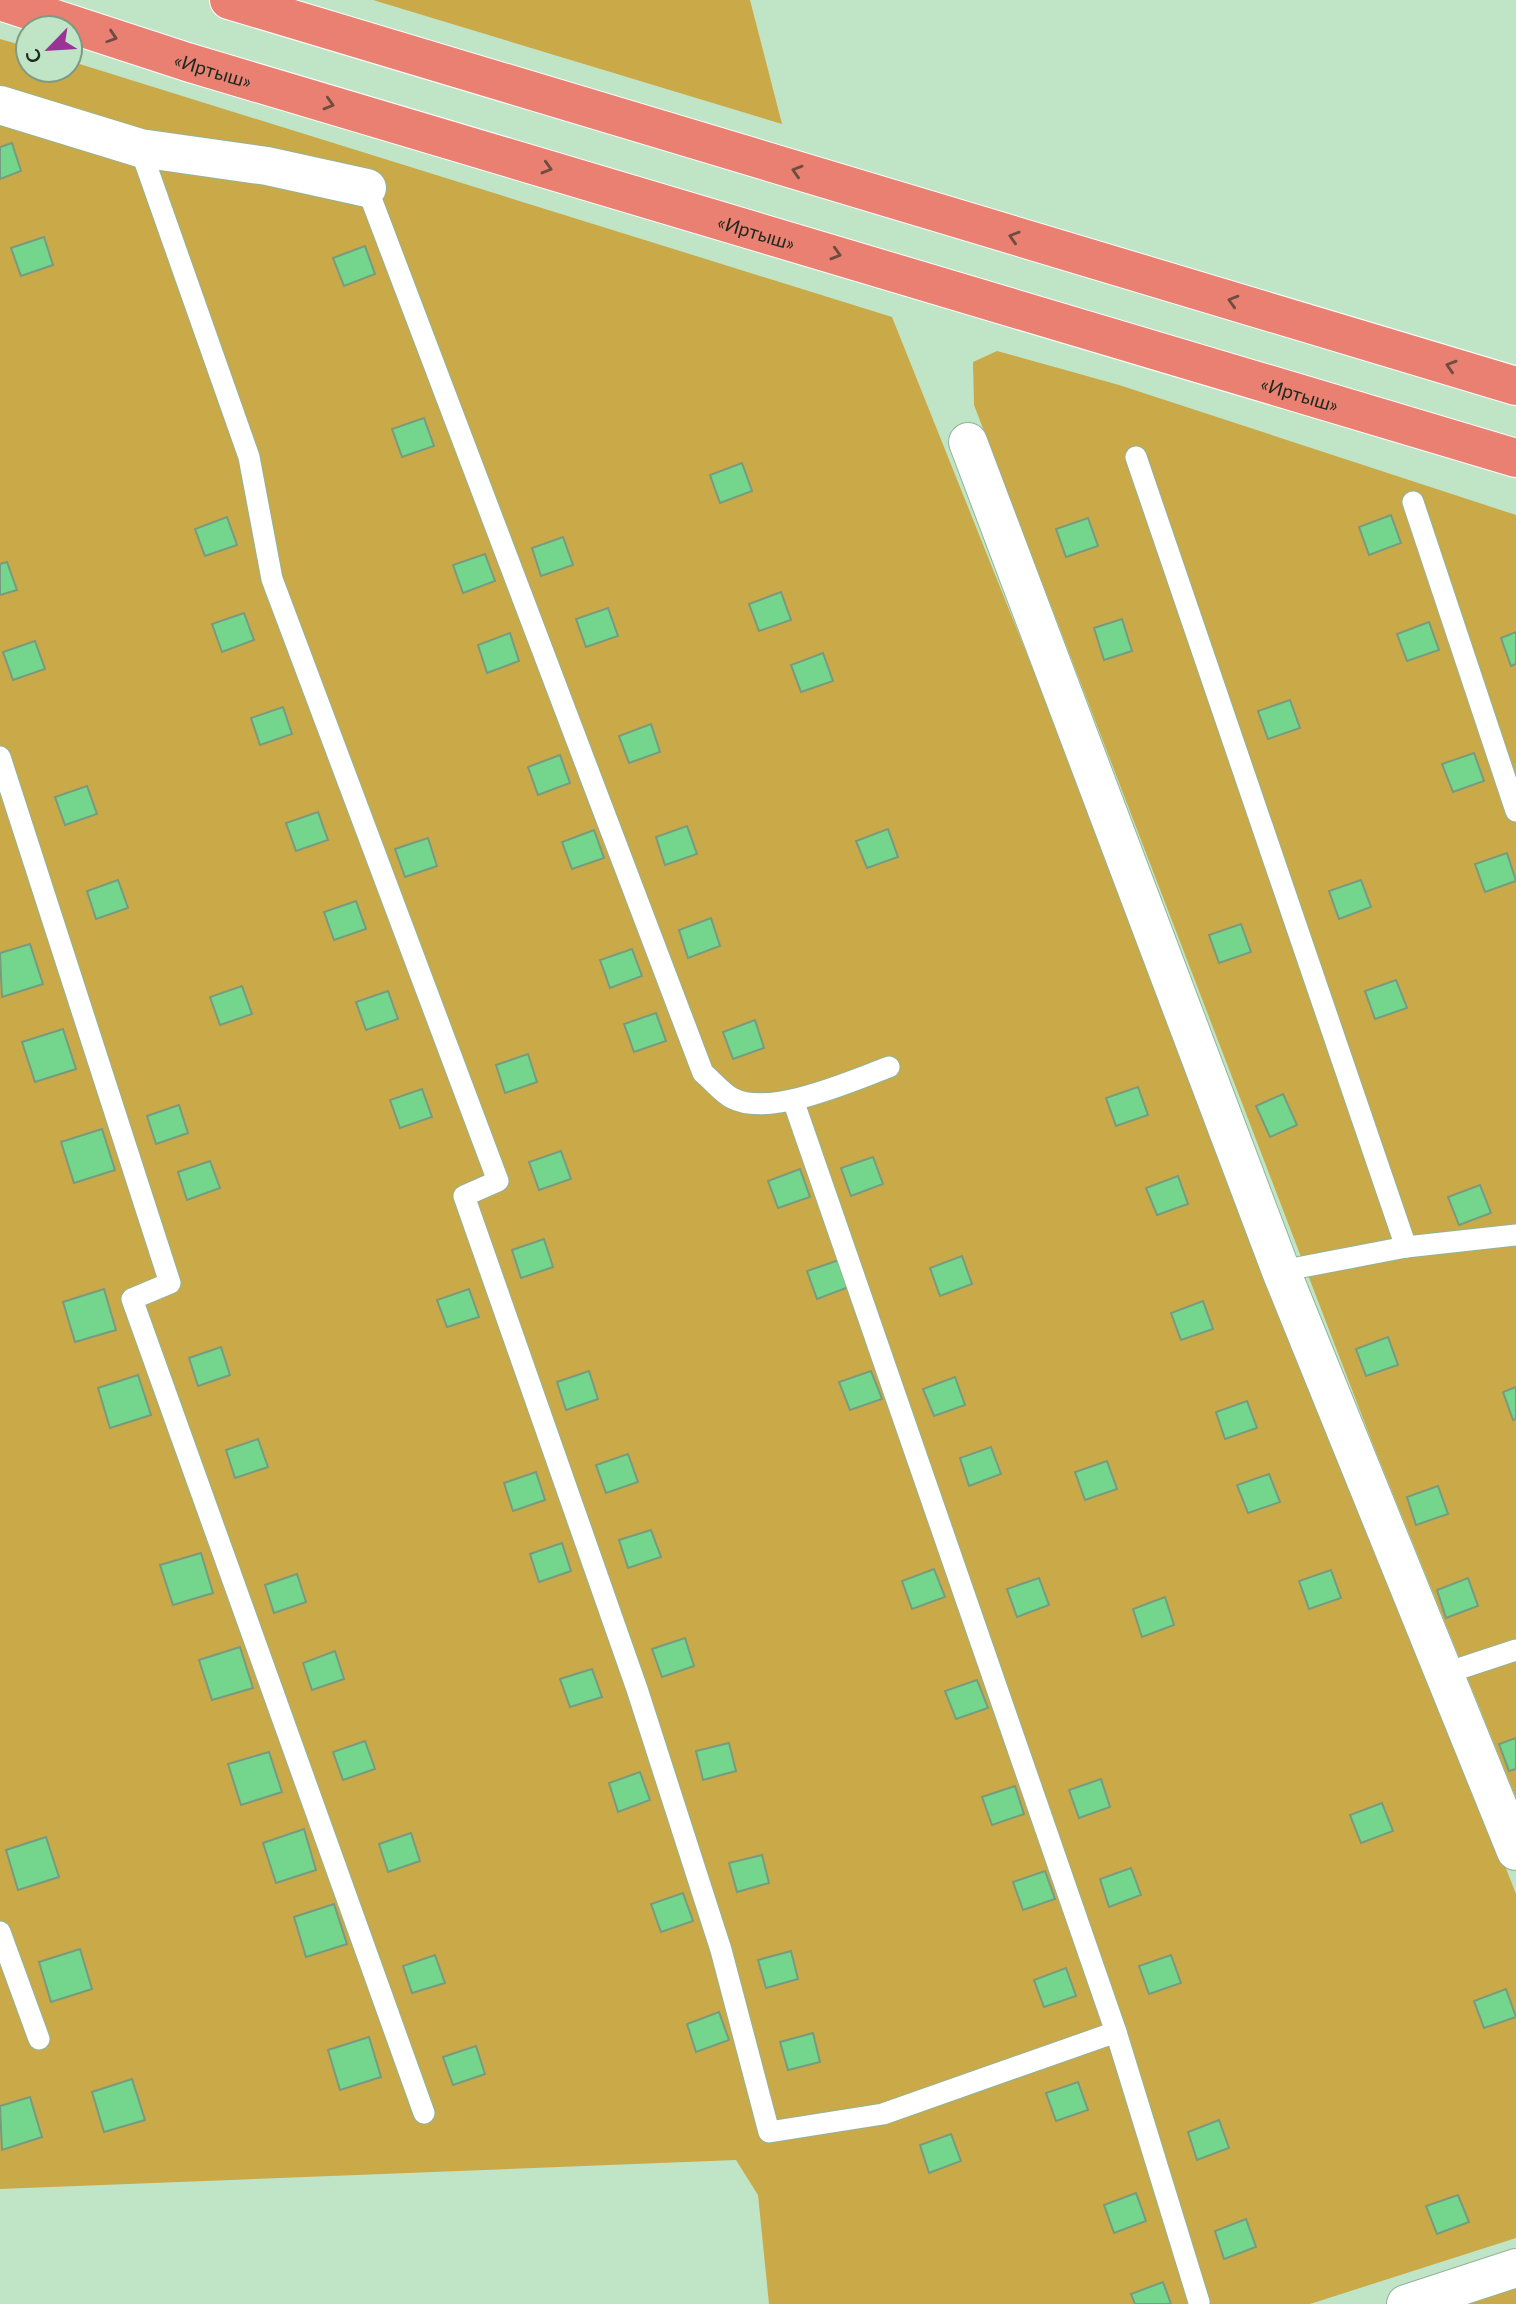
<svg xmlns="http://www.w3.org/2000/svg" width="1516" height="2304" font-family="Lato,sans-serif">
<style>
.green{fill:#caa949}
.building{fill:#73d68c;stroke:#789a7e;stroke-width:2}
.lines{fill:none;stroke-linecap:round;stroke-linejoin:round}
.service-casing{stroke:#91b397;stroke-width:23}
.minor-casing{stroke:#91b397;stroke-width:40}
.trunk-casing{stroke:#fff;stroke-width:40}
.service{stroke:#fff;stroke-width:21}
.minor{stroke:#fff;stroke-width:38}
.trunk{stroke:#ea8072;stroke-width:38}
.oneway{stroke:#6e4c40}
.labels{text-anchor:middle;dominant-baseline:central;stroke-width:5;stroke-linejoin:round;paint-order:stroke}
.street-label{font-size:19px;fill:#1c2a1f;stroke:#c0e4c6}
</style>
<rect width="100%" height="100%" fill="#c0e4c6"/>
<g class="green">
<path d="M373,0H750L782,124Z"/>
<path d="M0,39L28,47V70H70V61L892,317L1154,972L1516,1894V2238L1310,2304H769L758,2195L736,2160L0,2189Z"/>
<path d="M997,351L1119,385L1516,515V1798L1374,1447L974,405L973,362Z"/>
<path d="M1516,2285V2304H1453Z"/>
</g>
<g class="building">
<path d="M12,143L21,171L0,179V147Z"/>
<path d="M44,237L53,265L21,276L11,248Z"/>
<path d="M365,246L375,274L344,286L333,258Z"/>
<path d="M424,418L434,446L402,457L392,429Z"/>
<path d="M742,463L752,491L720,503L710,475Z"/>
<path d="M1391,515L1401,543L1369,555L1359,527Z"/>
<path d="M227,517L237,545L205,556L195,529Z"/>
<path d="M1088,518L1098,546L1066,557L1056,529Z"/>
<path d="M563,537L573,565L541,576L532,548Z"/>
<path d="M485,554L495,581L463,593L453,565Z"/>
<path d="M7,562L17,590L0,595V564Z"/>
<path d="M781,592L791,620L759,631L749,604Z"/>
<path d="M608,608L618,636L586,647L576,619Z"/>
<path d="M244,613L254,640L222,652L212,624Z"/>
<path d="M1122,619L1132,651L1104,660L1094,628Z"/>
<path d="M1429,622L1439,650L1407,661L1397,634Z"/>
<path d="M1516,632V664L1511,666L1501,638Z"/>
<path d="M510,633L519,661L487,673L478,645Z"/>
<path d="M35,641L45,669L13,680L3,652Z"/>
<path d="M823,653L833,681L801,692L791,665Z"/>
<path d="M1290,700L1300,728L1268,739L1258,711Z"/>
<path d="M283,707L292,734L260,745L251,718Z"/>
<path d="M651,724L660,752L629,763L619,736Z"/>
<path d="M1474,753L1484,781L1453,792L1442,764Z"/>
<path d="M560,755L570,783L538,795L528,767Z"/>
<path d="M87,786L97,814L65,825L55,797Z"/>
<path d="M318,812L328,840L296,851L286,823Z"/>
<path d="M687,826L697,854L665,865L656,837Z"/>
<path d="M888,829L898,857L867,868L856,841Z"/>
<path d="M594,830L604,858L572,869L562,842Z"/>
<path d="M428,838L437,866L405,877L395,849Z"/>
<path d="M1507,853L1516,881L1485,892L1475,864Z"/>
<path d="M118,880L128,908L96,919L87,891Z"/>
<path d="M1361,880L1371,907L1339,919L1329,891Z"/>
<path d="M356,901L366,929L334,940L324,912Z"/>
<path d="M711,918L720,946L688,958L679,930Z"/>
<path d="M1241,924L1251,952L1219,963L1209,935Z"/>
<path d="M30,944L43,984L2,997L0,953Z"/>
<path d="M632,949L642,976L610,988L600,960Z"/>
<path d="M1396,980L1407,1008L1375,1019L1365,991Z"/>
<path d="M242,986L252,1014L220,1025L210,997Z"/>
<path d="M388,991L398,1019L366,1030L356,1002Z"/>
<path d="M656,1013L666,1041L634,1052L624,1024Z"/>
<path d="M755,1020L764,1048L733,1059L723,1032Z"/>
<path d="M63,1029L76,1069L35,1082L22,1042Z"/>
<path d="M528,1054L537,1082L505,1093L496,1065Z"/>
<path d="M1138,1087L1148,1115L1116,1126L1106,1098Z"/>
<path d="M422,1089L432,1117L400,1128L390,1100Z"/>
<path d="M1283,1094L1297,1125L1270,1137L1256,1106Z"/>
<path d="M179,1105L188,1133L156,1144L147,1116Z"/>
<path d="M102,1129L115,1170L74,1183L61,1142Z"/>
<path d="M561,1151L571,1179L539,1190L529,1162Z"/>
<path d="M873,1157L883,1184L851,1196L841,1168Z"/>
<path d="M210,1161L220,1188L187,1200L178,1172Z"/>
<path d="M800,1169L810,1197L778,1208L768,1181Z"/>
<path d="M1178,1176L1188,1204L1157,1215L1146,1188Z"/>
<path d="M1480,1185L1491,1213L1459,1225L1448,1197Z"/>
<path d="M544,1239L553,1267L521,1278L512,1250Z"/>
<path d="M962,1256L972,1284L940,1296L930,1268Z"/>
<path d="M839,1260L849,1287L817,1299L807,1271Z"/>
<path d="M104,1289L116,1330L75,1342L63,1302Z"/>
<path d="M469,1289L479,1317L447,1327L437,1300Z"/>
<path d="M1203,1301L1213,1329L1181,1340L1171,1313Z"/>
<path d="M1388,1337L1398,1365L1366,1376L1356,1349Z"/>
<path d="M221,1347L230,1375L198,1386L189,1358Z"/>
<path d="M589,1371L598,1399L566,1410L557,1382Z"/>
<path d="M871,1371L882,1399L850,1410L839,1382Z"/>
<path d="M138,1375L151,1415L110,1428L98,1388Z"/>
<path d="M955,1377L965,1405L934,1416L923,1389Z"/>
<path d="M1516,1387V1419L1513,1420L1503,1392Z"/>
<path d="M1247,1401L1257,1428L1225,1439L1216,1412Z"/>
<path d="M258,1439L268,1467L235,1478L226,1450Z"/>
<path d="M991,1447L1001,1474L969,1486L960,1458Z"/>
<path d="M628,1454L638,1482L606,1493L596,1465Z"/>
<path d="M1107,1461L1117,1489L1085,1500L1075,1472Z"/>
<path d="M536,1472L545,1500L513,1511L504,1483Z"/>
<path d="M1269,1474L1280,1502L1248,1513L1237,1485Z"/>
<path d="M1438,1486L1448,1514L1416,1525L1407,1497Z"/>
<path d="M651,1530L661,1557L628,1568L619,1540Z"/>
<path d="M562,1543L571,1571L539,1582L530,1554Z"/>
<path d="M201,1553L213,1593L173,1605L160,1565Z"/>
<path d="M934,1569L945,1597L912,1609L902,1581Z"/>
<path d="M1331,1570L1341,1598L1309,1609L1299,1581Z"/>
<path d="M297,1574L306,1602L274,1613L265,1585Z"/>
<path d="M1039,1578L1049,1605L1017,1617L1007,1589Z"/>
<path d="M1468,1578L1478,1606L1446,1618L1437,1590Z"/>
<path d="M1165,1597L1174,1625L1142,1637L1133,1609Z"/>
<path d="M685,1638L694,1666L662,1677L652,1649Z"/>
<path d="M240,1647L253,1688L212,1700L199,1660Z"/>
<path d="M335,1651L344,1679L312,1690L303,1663Z"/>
<path d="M592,1669L602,1697L570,1707L560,1679Z"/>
<path d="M977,1680L988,1708L956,1719L945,1691Z"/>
<path d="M1516,1738V1769L1509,1771L1499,1744Z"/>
<path d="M365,1741L375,1769L343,1780L333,1752Z"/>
<path d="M729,1743L736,1771L703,1780L696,1751Z"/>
<path d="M269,1752L282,1792L241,1805L228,1764Z"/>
<path d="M640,1772L650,1800L618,1812L609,1783Z"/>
<path d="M1101,1779L1110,1807L1079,1818L1069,1790Z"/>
<path d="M1015,1786L1024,1814L992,1825L982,1797Z"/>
<path d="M1382,1803L1393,1831L1361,1843L1350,1815Z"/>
<path d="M304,1829L316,1870L276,1883L263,1843Z"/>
<path d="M411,1833L420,1861L388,1872L379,1844Z"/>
<path d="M46,1837L59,1877L18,1890L6,1850Z"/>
<path d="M762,1855L769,1883L737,1892L729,1863Z"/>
<path d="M1131,1868L1141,1895L1109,1907L1100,1879Z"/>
<path d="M1045,1871L1055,1899L1023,1910L1013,1882Z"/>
<path d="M683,1893L693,1921L661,1932L651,1904Z"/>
<path d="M334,1904L347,1944L306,1957L294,1917Z"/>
<path d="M80,1949L92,1989L51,2002L39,1962Z"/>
<path d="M791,1951L798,1979L766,1988L758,1960Z"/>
<path d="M435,1955L445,1983L412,1993L403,1966Z"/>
<path d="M1171,1955L1181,1983L1149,1994L1139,1966Z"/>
<path d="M1066,1968L1076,1996L1044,2007L1034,1980Z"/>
<path d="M1506,1989L1516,2017L1484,2028L1474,2001Z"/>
<path d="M719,2012L729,2040L696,2052L687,2024Z"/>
<path d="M813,2033L820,2062L788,2070L780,2042Z"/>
<path d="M369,2037L381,2077L340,2090L328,2050Z"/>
<path d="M476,2046L485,2074L453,2085L443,2057Z"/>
<path d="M132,2079L145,2120L104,2132L92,2092Z"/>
<path d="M1078,2082L1088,2110L1056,2121L1046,2093Z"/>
<path d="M30,2097L42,2137L2,2150L0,2106Z"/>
<path d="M1219,2120L1229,2148L1197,2160L1188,2132Z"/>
<path d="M951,2134L961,2161L929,2173L920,2145Z"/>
<path d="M1136,2193L1146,2221L1114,2233L1104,2205Z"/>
<path d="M1458,2195L1469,2222L1437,2234L1426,2206Z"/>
<path d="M1246,2219L1256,2247L1224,2259L1215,2231Z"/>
<path d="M1163,2282L1171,2304H1135L1131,2294Z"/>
</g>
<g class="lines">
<defs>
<g id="service">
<path d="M140,148L249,457L272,579L498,1181L464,1196L637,1689L721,1950L769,2132L883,2114L1116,2032"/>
<path d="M367,188L703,1073C712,1080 722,1093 732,1098C769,1118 851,1081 889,1067"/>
<path d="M1136,457L1406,1247"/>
<path d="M1413,502L1516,811"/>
<path d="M0,757L170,1283L132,1299L424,2113"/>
<path d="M793,1100L1116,2032L1199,2302"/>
<path d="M1281,1271L1406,1247L1516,1235"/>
<path d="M1443,1674L1516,1650"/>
<path d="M0,1932L39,2039"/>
</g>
<g id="minor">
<path d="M0,105L140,148L267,166L367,188"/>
<path d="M968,442L1281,1271L1516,1851"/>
<path d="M1406,2304L1516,2268"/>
</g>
<g id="trunk">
<path d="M229,0L1516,386"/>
<path id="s1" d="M0,1L187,62L1516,458"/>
</g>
</defs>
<use href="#service" class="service-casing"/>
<use href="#minor" class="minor-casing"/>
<use href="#trunk" class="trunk-casing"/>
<use href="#service" class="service"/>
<use href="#minor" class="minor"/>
<use href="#trunk" class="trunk"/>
</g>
<defs><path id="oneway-chevron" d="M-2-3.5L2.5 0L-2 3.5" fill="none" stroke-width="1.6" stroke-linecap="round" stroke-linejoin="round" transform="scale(1.75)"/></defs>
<g class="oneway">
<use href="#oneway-chevron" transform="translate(112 37) rotate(18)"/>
<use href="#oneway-chevron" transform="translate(329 104) rotate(16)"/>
<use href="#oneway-chevron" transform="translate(547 168) rotate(16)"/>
<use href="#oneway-chevron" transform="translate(797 171) rotate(-163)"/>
<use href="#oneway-chevron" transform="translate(1014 237) rotate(-163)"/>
<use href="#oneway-chevron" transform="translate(836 254) rotate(16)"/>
<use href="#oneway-chevron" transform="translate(1233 301) rotate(-164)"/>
<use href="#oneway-chevron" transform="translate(1451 366) rotate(-163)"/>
</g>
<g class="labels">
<g class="street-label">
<text stroke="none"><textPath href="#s1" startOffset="224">«Иртыш»</textPath></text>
<text stroke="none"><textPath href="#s1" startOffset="791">«Иртыш»</textPath></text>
<text stroke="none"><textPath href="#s1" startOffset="1358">«Иртыш»</textPath></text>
</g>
</g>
<g transform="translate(49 49) rotate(245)"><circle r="33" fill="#c0e4c6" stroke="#7e9a83" stroke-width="2"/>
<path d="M0-5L12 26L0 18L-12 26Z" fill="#9b3396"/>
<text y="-10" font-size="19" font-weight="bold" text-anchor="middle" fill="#1c2a1f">С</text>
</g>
</svg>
